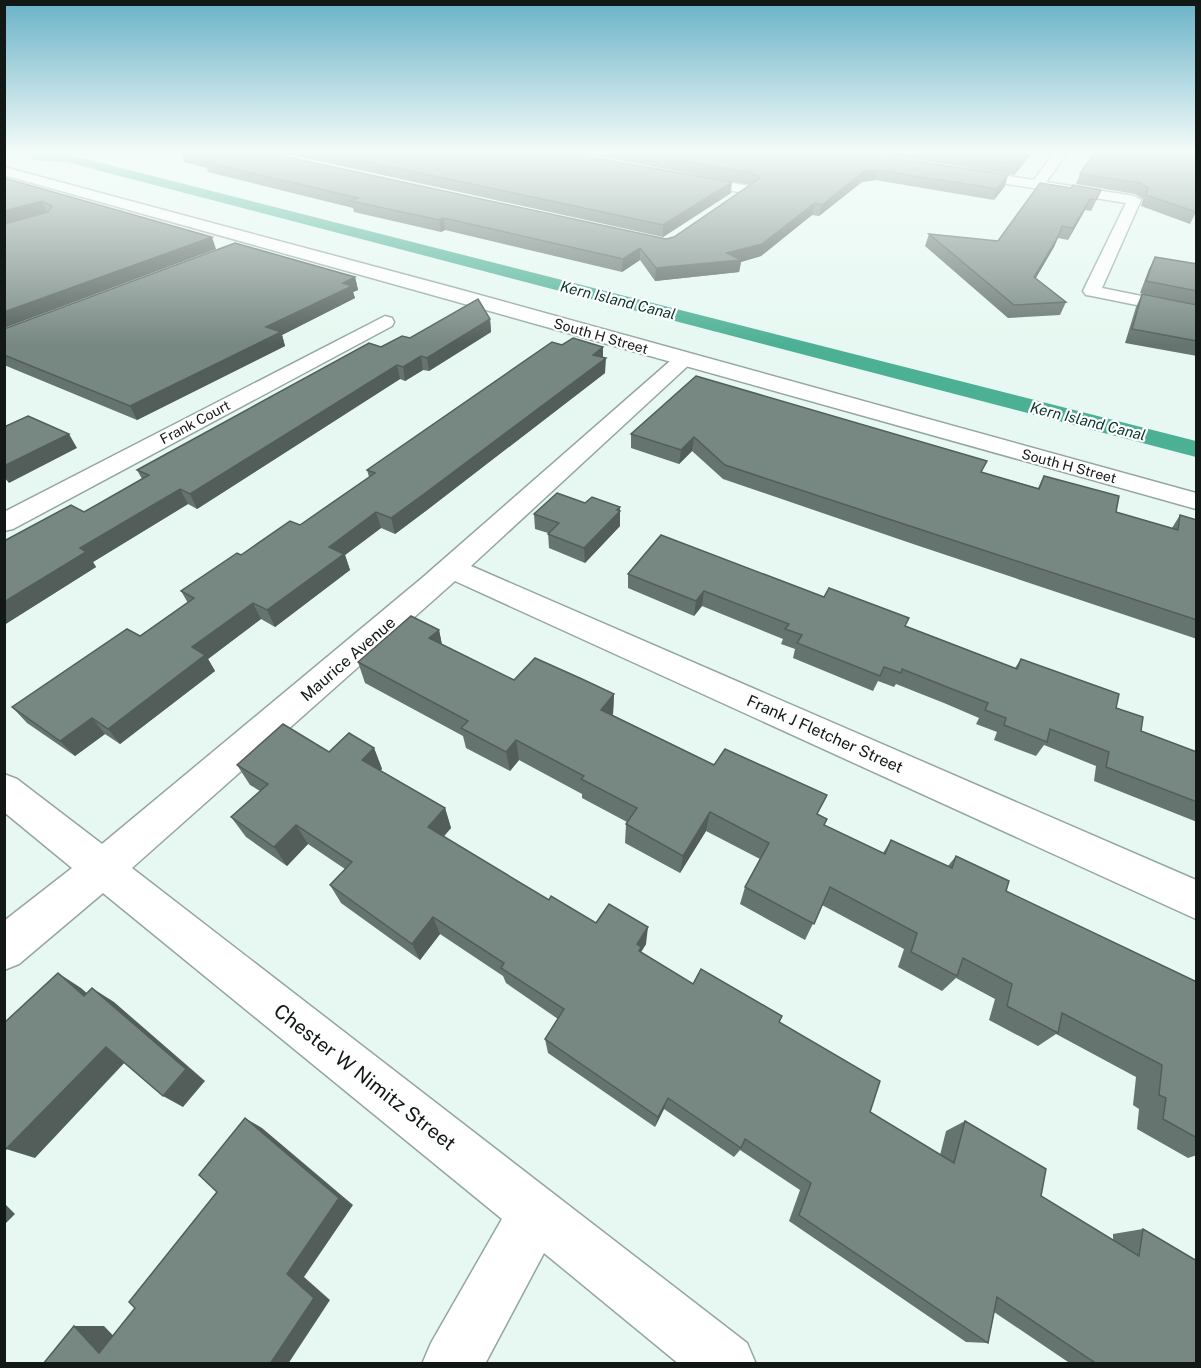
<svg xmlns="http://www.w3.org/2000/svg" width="1201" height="1368" font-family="'Public Sans',sans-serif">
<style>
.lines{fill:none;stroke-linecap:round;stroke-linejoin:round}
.canal{fill:#4cb095;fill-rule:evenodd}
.minor-casing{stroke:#95a6a0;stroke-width:3}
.tertiary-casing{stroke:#95a6a0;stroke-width:3}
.minor{fill:#fff;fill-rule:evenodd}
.tertiary{fill:#fff;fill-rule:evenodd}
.wall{fill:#667470}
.shaded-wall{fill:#535e5b}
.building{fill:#778782;stroke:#535e5b;stroke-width:1.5}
.labels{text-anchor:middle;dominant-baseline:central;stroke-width:4.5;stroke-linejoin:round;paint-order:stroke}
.far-street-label{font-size:14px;fill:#111815;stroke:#fff}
.far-water-label{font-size:15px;font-style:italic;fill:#07372b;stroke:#fff}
.street-label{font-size:16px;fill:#111815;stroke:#fff}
.near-street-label{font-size:20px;fill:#111815;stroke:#fff}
</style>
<rect width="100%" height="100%" fill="#e6f8f1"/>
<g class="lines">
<path class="canal" d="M37,153L66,154L1196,441V457L66,162L33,160L31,157Z"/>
<defs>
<g id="minor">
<path d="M1054,153H1067L1046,182L1134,196L1141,200L1102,288L1196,307V317L1092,296L1086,295L1083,291L1126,203L964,177L957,173L964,169L1034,180Z"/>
<path d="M689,175L749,186L756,190L749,194L684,182L682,179L684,176Z"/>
<path d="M385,316L392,318L394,322L392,326L13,529L4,531V512Z"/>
<path d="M684,353L691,355L694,359L691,363L471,566L1196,880V919L455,581L132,868L747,1343L756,1364H679L544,1253L485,1364H422L431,1343L502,1219L103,893L19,964L4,970V921L72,868L4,812V774L17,779L102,844L422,578L677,355Z"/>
</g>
<path id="tertiary" d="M4,167L458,289L1196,493V509L4,175Z"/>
</defs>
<use href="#minor" class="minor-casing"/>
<use href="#tertiary" class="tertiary-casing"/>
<use href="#minor" class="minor"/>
<use href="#tertiary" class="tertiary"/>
</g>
<g class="wall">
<path d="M181,153H269L666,239L674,237L751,185L581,153H863L1005,186L994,200L875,180L862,182L819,216L812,215L761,256L741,262L739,272L655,281L640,260L622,272L445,230L441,232L354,212L353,208L208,172L207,168L184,162Z"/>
<path d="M283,153H567L731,193L663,237Z"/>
<path d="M875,153H1032L1014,175Z"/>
<path d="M1094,153L1196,212L1190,224L1141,206L1143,199L1135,194L1076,184L1080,174Z"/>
<path d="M4,178L216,249L4,328Z"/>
<path d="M1071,188L1096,201L1091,211L1085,210L1068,240L1058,238L1054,247L1035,279L1066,302L1060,315L1008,318L925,246L929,234L998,241Z"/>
<path d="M1155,257L1197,264V356L1125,343L1136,307L1142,294L1196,305L1140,293L1149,269Z"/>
<path d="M355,277L358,290L353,292L355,298L282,335L285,346L137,420L4,365V329Z"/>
<path d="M490,319L491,332L429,371L423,370L405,381L400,379L197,509L188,504L93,562L96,567L4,625V541L84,512L142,479L137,470L381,347L410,338Z"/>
<path d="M562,345L603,347V357L605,373L427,510L395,534L381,528L345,555L350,570L275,627L261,619L208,659L215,671L120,744L105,734L75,756L27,723L12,707L140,636L188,603L181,591L241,555L300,525L369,477L367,470Z"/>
<path d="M696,376L981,472L1038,488L1044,476L1116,512L1172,528L1180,515L1197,520V639L916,545L723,479L692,451L679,464L631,448V434Z"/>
<path d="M585,503L620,507V526L585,563L549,548L548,533L535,529L534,514Z"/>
<path d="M628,574L824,597L906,626L1015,668L1021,659L1116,708L1141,731L1197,752V822L1094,781L1096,766L1044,745L1036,756L994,740L997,732L976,724L979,718L944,703L896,684L894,687L878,681L873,691L793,658L795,649L781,644L783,639L702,606L694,616L628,588Z"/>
<path d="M439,630L442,645L514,680L614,694L613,714V715L818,815L824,825L883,853L891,840L948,866L956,856L1006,891L1197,982V1155L1188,1158L1137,1129L1139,1109L1133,1105L1136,1077L1056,1034L1038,1046L989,1020L995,999L956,978L942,991L898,967L904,949L822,905L805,940L740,904L745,887L760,859L706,831L680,873L625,843L626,824L627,822L582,798V794L519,760L510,771L466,748L463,736L365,683L358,662Z"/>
<path d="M374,748L382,769L380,771L445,808L451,828L443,836L549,900L596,923L646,944L641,952L693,984L779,1022L870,1112L940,1155L946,1131L965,1121L1041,1196L1113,1240V1234L1143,1229L1197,1364H1071L994,1312L988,1343L966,1342L789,1221L800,1190L740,1150L734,1157L664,1109L655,1127L548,1053L545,1039L558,1019L506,983L503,976L440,934L420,960L341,903L330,885L345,869L308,844L287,866L246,837L231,817L260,791L250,785L237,765L329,752Z"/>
</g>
<g class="shaded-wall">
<path d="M1027,153H1032L1014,175L1018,164Z"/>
<path d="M877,170L875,180L862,182L819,216L822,205L864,171Z"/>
<path d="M1008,175L1005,186L994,200L997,189Z"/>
<path d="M732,182L731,193L663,237V225Z"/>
<path d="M1090,199L1085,210L1068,240L1073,228Z"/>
<path d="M42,201L47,212L4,224V211Z"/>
<path d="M815,203L812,215L761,256L741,262L739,272L655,281L656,268L727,253Z"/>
<path d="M444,218L445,230L441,232L439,220Z"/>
<path d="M1059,235L1054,247L1029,290L1034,277Z"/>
<path d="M212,237L216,249L4,328V312Z"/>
<path d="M640,248V260L622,272L623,259Z"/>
<path d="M355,277L358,290L353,292L355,298L282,335L285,346L137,420L130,406L343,283Z"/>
<path d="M490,319L491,332L429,371L427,358Z"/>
<path d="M603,347V360L606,358L605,373L427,510L395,534L391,518Z"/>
<path d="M421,356L423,370L405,381L403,367Z"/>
<path d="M397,365L400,379L197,509L190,494Z"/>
<path d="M69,434L77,448L9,483L4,477V466Z"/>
<path d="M694,437L692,451L679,464L681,450Z"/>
<path d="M180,489L188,504L93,562L96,567L4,625V602L80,548Z"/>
<path d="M620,507V526L585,563L584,548Z"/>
<path d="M376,512L381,528L345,555L350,570L275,627L267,610L329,547Z"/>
<path d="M704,591L702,606L694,616L696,601Z"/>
<path d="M253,603L261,619L208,659L215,671L120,744L108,729L192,647Z"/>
<path d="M439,630L443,650L429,638Z"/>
<path d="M614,694L613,714L601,730V710Z"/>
<path d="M92,718L105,734L75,756L60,741Z"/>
<path d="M516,740L519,760L510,771L506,752Z"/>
<path d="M374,748L382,769L370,780L362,760Z"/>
<path d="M445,808L451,828L435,847L428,827Z"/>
<path d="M710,812L706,831L680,873L683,856Z"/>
<path d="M296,825L308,844L287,866L274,847Z"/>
<path d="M433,917L440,934L420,960L412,944Z"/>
<path d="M648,927L646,944L641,952L640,963L637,944Z"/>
<path d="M58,973L81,988L106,1010L84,996Z"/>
<path d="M92,988L114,1002L205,1081L183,1107L163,1096Z"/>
<path d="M106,1047L128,1059L35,1158L6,1149Z"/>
<path d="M668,1098L664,1109L655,1127L658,1117Z"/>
<path d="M245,1118L262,1128L353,1205L304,1277L330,1300L288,1364H270L287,1274Z"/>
<path d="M4,1203L15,1214L4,1225Z"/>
<path d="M74,1326H104L128,1351L99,1353Z"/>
</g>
<g class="building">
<path d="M185,153H269L666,239L674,237L760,178L751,173L637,153H862L1008,175L997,189L877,170L864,171L822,205L815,203L762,244L727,253L741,260L656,268L640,248L623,259L444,218L439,220L351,201L358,198L205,162L213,159Z"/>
<path d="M327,153H567L732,182L663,225Z"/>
<path d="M944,153H1027L1018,164Z"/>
<path d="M1094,153H1197L1196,212L1146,195L1148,188L1140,183L1080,174Z"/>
<path d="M4,178L212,237L4,312V224L48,212L52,206L42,201L4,211Z"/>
<path d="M1040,183L1071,188L1073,185L1101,190L1096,200L1090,199L1073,228L1062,226L1059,235L1034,277L1066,302L1014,305L929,234L998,241Z"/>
<path d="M235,243L355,277L343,283L352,286L266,327L281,332L130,406L4,355V329Z"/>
<path d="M1155,257L1197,264V291L1146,281Z"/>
<path d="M1142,294L1197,305V341L1132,329Z"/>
<path d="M478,299L490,319L427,358L421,356L403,367L397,365L190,494L180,489L80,548L86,552L4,602V541L71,505L84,512L149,475L137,470L201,435L369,343L381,347L402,336L410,338Z"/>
<path d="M573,338L603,347L593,355L606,358L424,494L391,518L376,512L329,547L344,554L267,610L253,603L192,647L205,655L108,729L92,718L60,741L12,707L127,629L140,636L194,598L181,591L237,553L241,555L290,521L300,525L375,473L367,470L552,342L562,345Z"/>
<path d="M696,376L987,461L981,472L1039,489L1044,476L1119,496L1116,512L1178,530L1180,515L1197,520V620L922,530L725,465L694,437L681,450L631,434Z"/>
<path d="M28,416L69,434L4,466V427Z"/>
<path d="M557,493L585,503L592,497L620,507L617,510L620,511L584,548L548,534L559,523L534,514Z"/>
<path d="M661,535L824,597L829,588L909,618L905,626L1017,669L1021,659L1119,694L1116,708L1143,717L1141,731L1197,752V802L1106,767L1109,752L1050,729L1047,742L1004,725L1006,718L985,710L988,703L952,689L902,669L901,673L884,667L880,676L797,643L802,635L785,629L789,624L704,591L696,601L628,574Z"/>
<path d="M411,616L439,630L429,638L514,680L535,658L582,679L614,694L601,710L714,765L725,749L827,795L817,814L827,819L824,825L885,854L891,840L952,868L956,856L1009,881L1006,891L1197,982V1138L1163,1119L1166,1098L1159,1095L1162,1065L1062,1013L1058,1033L1007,1006L1012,984L963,958L957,976L911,952L917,933L830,887L814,924L745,887L769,843L710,812L683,856L626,824L637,808L581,779L584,776L516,740L506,752L461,728L468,721L358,662Z"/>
<path d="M283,724L329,752L349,733L374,748L362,760L445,808L428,827L549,900L551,896L596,923L609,904L648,927L637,944L641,947L639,951L693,984L701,969L782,1016L779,1022L880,1081L870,1112L954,1163L965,1121L1046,1169L1041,1196L1139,1256L1143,1229L1197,1261V1364H1097L997,1297L988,1343L799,1215L811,1183L745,1139L741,1148L668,1098L658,1117L545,1039L564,1009L501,968L504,963L433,917L412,944L330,885L352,862L296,825L274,847L231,817L268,784L237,765Z"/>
<path d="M58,973L84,996L92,988L186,1069L163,1096L106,1047L6,1149L4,1148V1023Z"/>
<path d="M245,1118L339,1198L287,1274L314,1298L270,1364H43L74,1326L99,1353L135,1308L129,1302L217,1192L199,1175Z"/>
</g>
<linearGradient id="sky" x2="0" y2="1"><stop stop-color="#69b2c7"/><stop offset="0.44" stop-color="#f4fcf9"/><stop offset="1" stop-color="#f4fcf9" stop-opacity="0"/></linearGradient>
<rect width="1201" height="345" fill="url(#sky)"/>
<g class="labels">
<g class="far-street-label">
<text transform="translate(601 336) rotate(16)">South H Street</text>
<text transform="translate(195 422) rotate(-28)">Frank Court</text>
<text transform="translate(1069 466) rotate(15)">South H Street</text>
</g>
<g class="far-water-label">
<text transform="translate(618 300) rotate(14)">Kern Island Canal</text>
<text transform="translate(1088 421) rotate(14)">Kern Island Canal</text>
</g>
<g class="street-label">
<text transform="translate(348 659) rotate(-41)">Maurice Avenue</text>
<text transform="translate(825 734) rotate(24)">Frank J Fletcher Street</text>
</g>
<g class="near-street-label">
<text transform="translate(365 1077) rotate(38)">Chester W Nimitz Street</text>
</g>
</g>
<rect width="1201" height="1368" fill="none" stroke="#111815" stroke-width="12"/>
</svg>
